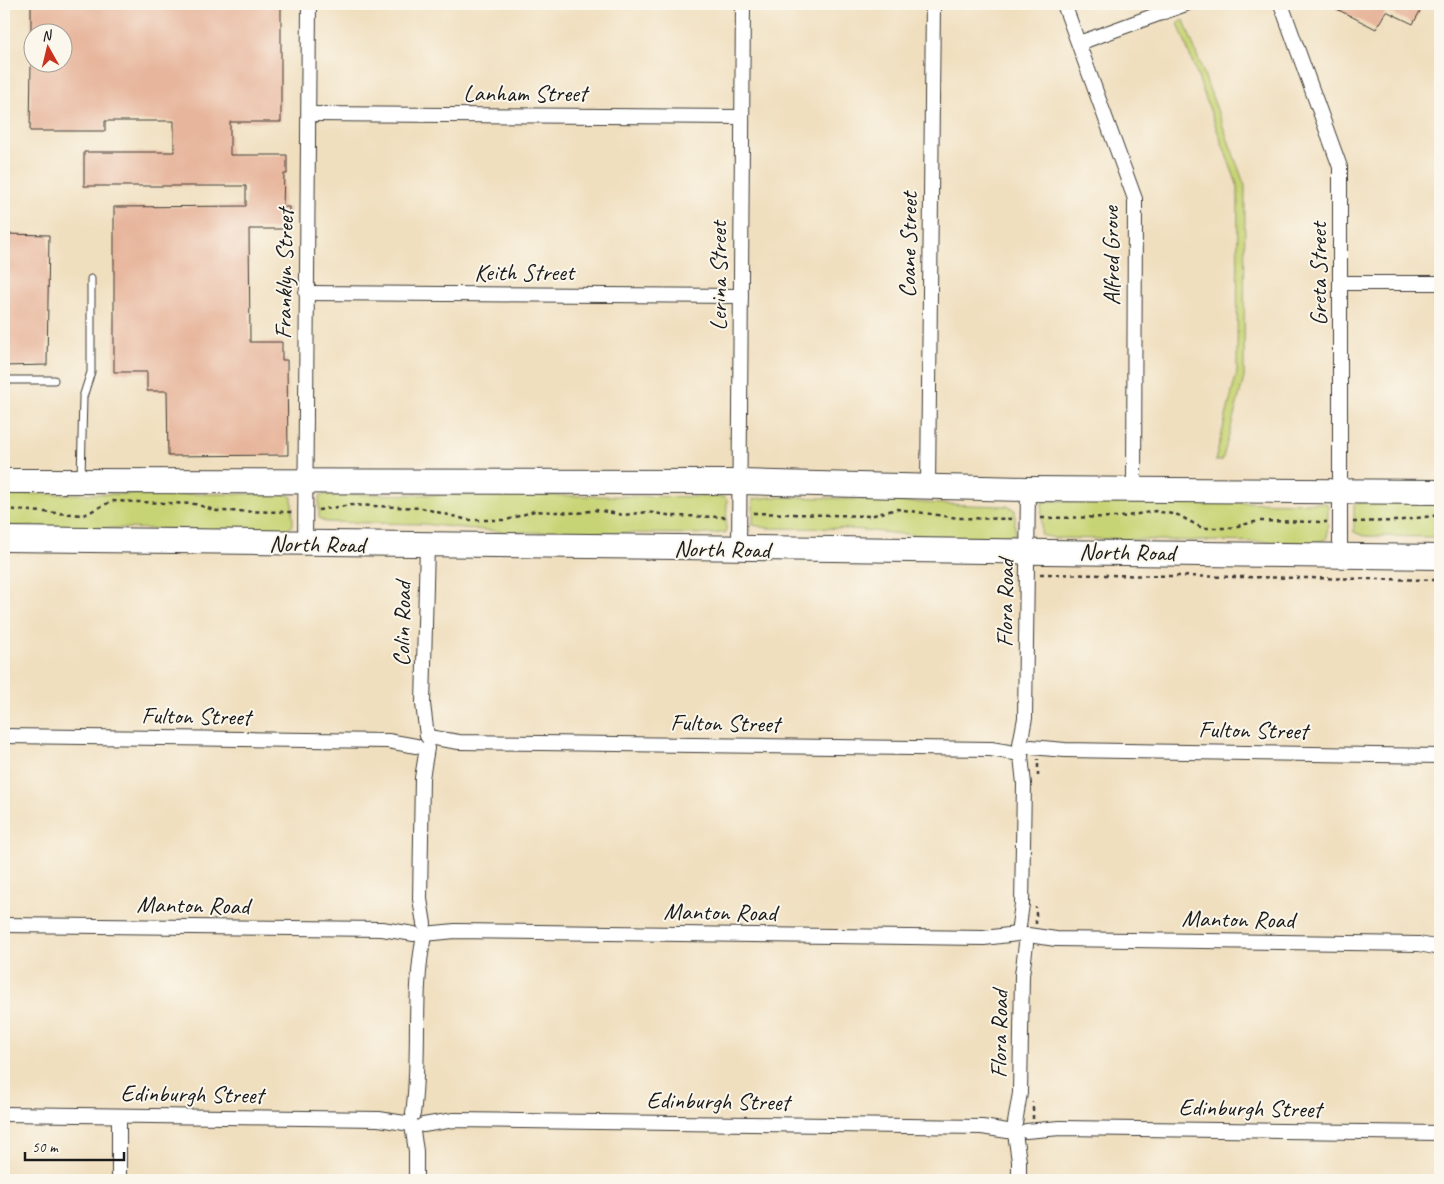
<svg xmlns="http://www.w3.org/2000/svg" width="1444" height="1184" font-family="Caveat,sans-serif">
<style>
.green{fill:#c7d475;stroke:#727848}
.building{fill:#e7b59b}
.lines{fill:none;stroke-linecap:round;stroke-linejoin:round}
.service-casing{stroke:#3c3934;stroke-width:9}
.minor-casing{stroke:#3c3934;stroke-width:16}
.trunk-casing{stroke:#3c3934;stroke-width:26}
.path{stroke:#3c3934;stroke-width:2.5;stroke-dasharray:4 4;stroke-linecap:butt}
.service{stroke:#fff;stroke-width:7}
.minor{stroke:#fff;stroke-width:14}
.trunk{stroke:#fff;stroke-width:24}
.labels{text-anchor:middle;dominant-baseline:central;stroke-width:4;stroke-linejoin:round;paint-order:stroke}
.street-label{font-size:24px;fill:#1c1c1c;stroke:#fbf7ec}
</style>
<rect width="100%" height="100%" fill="#fbf7ec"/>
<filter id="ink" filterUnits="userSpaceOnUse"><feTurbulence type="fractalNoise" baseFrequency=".02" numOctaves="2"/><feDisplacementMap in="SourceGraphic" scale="10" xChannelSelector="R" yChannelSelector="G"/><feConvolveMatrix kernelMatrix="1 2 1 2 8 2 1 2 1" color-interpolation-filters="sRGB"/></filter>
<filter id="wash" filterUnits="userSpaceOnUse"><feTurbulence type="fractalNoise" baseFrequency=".0096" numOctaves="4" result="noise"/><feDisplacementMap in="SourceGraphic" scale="20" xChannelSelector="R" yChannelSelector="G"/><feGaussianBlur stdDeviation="1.12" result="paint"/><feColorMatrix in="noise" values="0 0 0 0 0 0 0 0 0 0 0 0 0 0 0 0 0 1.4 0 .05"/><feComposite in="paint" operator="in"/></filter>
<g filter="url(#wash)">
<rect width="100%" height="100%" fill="#f0dfbf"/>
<g class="green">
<path d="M1184,20L1245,186L1244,378L1222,461H1215L1237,372L1238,187L1178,23Z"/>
<path d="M4,494H285L292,497L293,524L290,528L278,531L4,526Z"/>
<path d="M335,494L724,497L727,500L726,532L713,534L505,532L423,524L326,522L319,518V499L321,495Z"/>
<path d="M772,497C851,497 929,505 1007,506L1015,510V535C965,542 913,535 863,530C831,527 799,529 767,528L753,525V499Z"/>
<path d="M1046,501L1325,503L1328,505L1327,539L1312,543L1054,538L1041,535L1042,503Z"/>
<path d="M1369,501L1440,502V537L1365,536L1354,532V504Z"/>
</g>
<g id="blocks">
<g class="building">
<path d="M31,4H281V122H230V155H287V174H284L283,207H289V229H249L250,342H282V360H287L288,455L168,456L167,391H147V372H114V207L246,206V186H84V152H174V121H105V131H30L31,62H62V32H31Z"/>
<path d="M1327,4H1424L1413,24L1386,11L1376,29Z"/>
<path d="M4,234L49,235L47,365L4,366Z"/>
</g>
</g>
</g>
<g filter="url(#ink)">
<use href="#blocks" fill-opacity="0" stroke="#3c3934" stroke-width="1"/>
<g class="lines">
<defs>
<g id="service">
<path d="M4,380H54"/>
<path d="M81,478L83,397L91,372V279"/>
</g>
<g id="minor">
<path d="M1064,4L1135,199L1134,490"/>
<path d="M1281,4L1340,167V555"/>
<path d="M1079,43L1186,4"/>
<path d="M309,114L741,117"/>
<path d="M1341,283H1440"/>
<path d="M306,293L741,296"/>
<path d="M928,486L933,4"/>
<path d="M305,544L309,4"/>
<path d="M427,545L423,704L427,736"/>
<path d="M739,549L743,4"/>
<path d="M4,736L388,741L416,746"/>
<path d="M428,737L459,742L991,749L1020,754"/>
<path d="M1020,744L1025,718L1028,489"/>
<path d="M1031,747L1065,750L1440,756"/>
<path d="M424,924L420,899L422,778L427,748"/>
<path d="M4,925L382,929L414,934"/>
<path d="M1018,933L1022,904L1024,784L1021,756"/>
<path d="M425,934L455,931L984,938L1017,934"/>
<path d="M1028,935L1056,939L1419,944L1440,948"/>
<path d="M4,1114L379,1119L411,1124"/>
<path d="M413,1114C421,1055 412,994 424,936"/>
<path d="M1015,1123L1020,1093L1022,975L1026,944"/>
<path d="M412,1125L416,1151V1180"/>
<path d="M423,1125L454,1120L982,1127L1014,1132"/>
<path d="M1026,1131L1060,1128L1440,1133"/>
<path d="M1015,1133L1019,1161V1180"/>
<path d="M119,1180V1116"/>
</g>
<g id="trunk">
<path d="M4,481L740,482L1028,489L1440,492"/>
<path d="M4,539C483,548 961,547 1440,557"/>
</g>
</defs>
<use href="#service" class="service-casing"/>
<use href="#minor" class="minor-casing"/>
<use href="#trunk" class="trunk-casing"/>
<g class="path">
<path d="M4,509L84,515L112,501L195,504L217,511L292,512"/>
<path d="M318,510L351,505L422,508L468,520H507L534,511L578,513L596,510L623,515L647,512L674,516L727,517"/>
<path d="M753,513L870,516L897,509L958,518L1015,519"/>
<path d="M1041,518L1122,517L1155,511L1178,515L1202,528H1229L1259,521L1327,522"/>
<path d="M1353,522L1395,521L1440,515"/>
<path d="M1040,574L1440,580"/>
<path d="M1038,776V759"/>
<path d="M1036,924V907"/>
<path d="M1033,1119V1102"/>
</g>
<use href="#service" class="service"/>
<use href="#minor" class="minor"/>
<use href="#trunk" class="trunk"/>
</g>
</g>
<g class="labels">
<g class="street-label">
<text x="525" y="93">Lanham Street</text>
<text transform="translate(908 245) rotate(-89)">Coane Street</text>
<text transform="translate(1111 256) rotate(-91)">Alfred Grove</text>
<text x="524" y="272">Keith Street</text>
<text transform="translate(284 274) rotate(-89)">Franklyn Street</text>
<text transform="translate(1318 274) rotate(-90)">Greta Street</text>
<text transform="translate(718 276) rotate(-90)">Lerina Street</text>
<text transform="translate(317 544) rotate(1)">North Road</text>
<text transform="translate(722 549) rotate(1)">North Road</text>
<text transform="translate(1127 552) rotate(1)">North Road</text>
<text transform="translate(1005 603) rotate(-89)">Flora Road</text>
<text transform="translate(402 624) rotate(-89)">Colin Road</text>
<text transform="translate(196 716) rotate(1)">Fulton Street</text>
<text transform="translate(725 723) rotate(1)">Fulton Street</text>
<text transform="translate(1253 730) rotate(1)">Fulton Street</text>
<text transform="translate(193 905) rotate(1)">Manton Road</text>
<text transform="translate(720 912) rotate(1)">Manton Road</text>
<text transform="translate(1238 919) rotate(1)">Manton Road</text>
<text transform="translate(999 1034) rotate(-89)">Flora Road</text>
<text transform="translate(192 1094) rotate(1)">Edinburgh Street</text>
<text transform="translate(718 1101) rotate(1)">Edinburgh Street</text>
<text transform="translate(1250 1108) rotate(1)">Edinburgh Street</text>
</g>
</g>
<rect width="1444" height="1184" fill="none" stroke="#fbf7ec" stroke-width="20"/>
<g transform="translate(48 48) rotate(352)"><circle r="24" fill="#fbf7ec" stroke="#a29f99"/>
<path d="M0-4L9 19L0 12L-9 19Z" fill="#c8321e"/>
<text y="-8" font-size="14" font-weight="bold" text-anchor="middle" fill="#1c1c1c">N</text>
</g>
<path d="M25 1152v8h99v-8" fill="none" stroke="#1c1c1c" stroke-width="2.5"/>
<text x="32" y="1152" font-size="15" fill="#1c1c1c" stroke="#fbf7ec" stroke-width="4" paint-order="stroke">50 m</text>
</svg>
